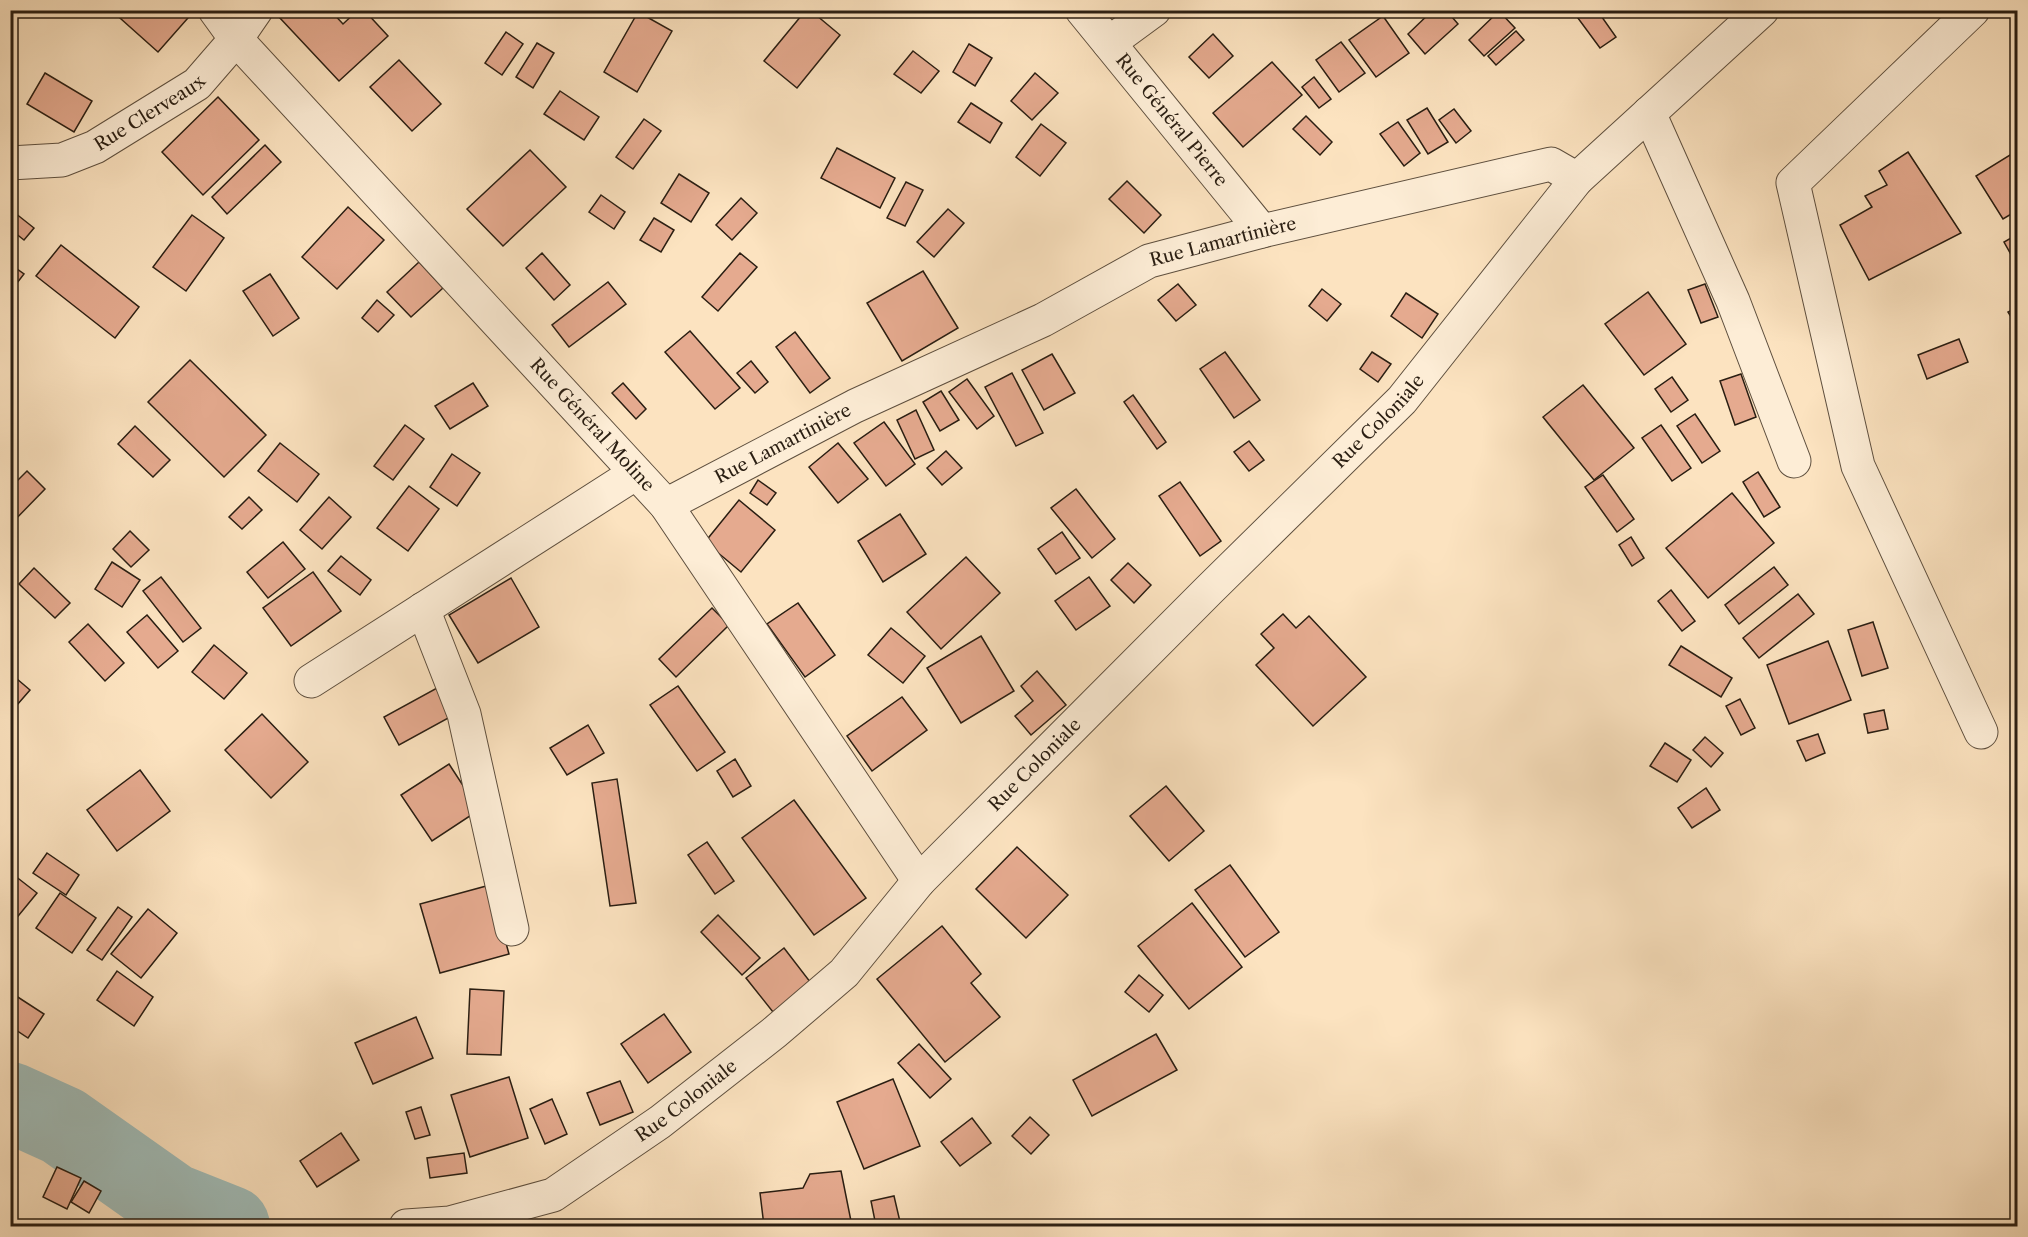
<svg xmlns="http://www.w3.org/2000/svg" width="2028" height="1237" font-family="'Libre Caslon Text',serif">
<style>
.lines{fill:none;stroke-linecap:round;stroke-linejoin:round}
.river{stroke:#a1bdb9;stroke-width:80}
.building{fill:#e5aa8f;stroke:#2a1e12;stroke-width:1.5}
.minor-casing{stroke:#5e4f3e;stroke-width:35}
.minor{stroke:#fdedd6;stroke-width:33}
.labels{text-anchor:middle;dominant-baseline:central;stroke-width:4.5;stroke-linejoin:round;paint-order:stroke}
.street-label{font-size:18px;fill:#2a1e12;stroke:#fdedd6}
</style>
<rect width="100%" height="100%" fill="#fce3c0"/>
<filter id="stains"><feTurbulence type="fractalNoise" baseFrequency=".00333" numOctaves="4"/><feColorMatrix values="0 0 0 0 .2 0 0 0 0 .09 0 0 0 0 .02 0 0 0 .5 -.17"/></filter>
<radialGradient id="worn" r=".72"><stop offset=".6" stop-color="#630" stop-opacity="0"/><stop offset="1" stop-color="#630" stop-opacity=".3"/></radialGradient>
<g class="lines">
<path class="river" d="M10,1102L63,1126L172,1203L230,1226"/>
</g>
<g class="building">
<path d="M111,10H195L158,52Z"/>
<path d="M286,10H330L343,24L358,10H364L388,36L339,81L279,17Z"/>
<path d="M806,10H810L840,35L797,88L764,61Z"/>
<path d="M1433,10H1446L1458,24L1425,54L1408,34Z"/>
<path d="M1572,10H1597L1616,37L1600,48Z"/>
<path d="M1499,11L1515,28L1484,56L1469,40Z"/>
<path d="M638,12L672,31L637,92L604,72Z"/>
<path d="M1383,16L1409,53L1376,77L1349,40Z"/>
<path d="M1516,31L1524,40L1496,65L1488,56Z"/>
<path d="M506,32L523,44L502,75L485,63Z"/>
<path d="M1213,34L1233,56L1209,78L1189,57Z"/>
<path d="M1341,42L1365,73L1339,92L1316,60Z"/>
<path d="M537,43L554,53L533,88L516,77Z"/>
<path d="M969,44L992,58L975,86L953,72Z"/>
<path d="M913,51L939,71L921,93L894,74Z"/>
<path d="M399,60L441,104L412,131L370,87Z"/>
<path d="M1272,62L1302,95L1243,147L1213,113Z"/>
<path d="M45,73L92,101L74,132L27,104Z"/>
<path d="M1035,73L1058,93L1032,120L1011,101Z"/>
<path d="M1314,77L1331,99L1319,108L1302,87Z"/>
<path d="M560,91L599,117L584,140L544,114Z"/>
<path d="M218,97L259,140L203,195L162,152Z"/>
<path d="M971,103L1002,123L990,143L958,122Z"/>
<path d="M1427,108L1448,142L1428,154L1407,120Z"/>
<path d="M1454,109L1471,131L1456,143L1439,120Z"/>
<path d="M1306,116L1332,142L1320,155L1293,129Z"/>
<path d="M644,119L661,131L633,169L616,157Z"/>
<path d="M1398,122L1420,153L1404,166L1380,134Z"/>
<path d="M1041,124L1066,143L1040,176L1016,157Z"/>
<path d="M265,145L281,162L227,214L212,197Z"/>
<path d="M837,148L895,178L880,208L821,178Z"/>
<path d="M530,150L566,187L503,246L467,209Z"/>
<path d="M2018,150V210L2003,219L1976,176Z"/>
<path d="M1908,152L1961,233L1869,280L1840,225L1872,207L1865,196L1887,185L1879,171Z"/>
<path d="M679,174L709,193L691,222L661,203Z"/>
<path d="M1127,181L1161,215L1144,233L1109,199Z"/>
<path d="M906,182L923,190L905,226L887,218Z"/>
<path d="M601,195L625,212L614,229L589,212Z"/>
<path d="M741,198L757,213L732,240L716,225Z"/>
<path d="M348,207L384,240L337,289L302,257Z"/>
<path d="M10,209L34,228L24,240L10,229Z"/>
<path d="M948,209L964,223L934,257L917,242Z"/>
<path d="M192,215L224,238L186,291L153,267Z"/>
<path d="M654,218L674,230L661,252L640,240Z"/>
<path d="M2018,234V267L2004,242Z"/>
<path d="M61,245L139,307L115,338L36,276Z"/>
<path d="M542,253L570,285L554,300L526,268Z"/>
<path d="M740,253L757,267L718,311L702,297Z"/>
<path d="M419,262L443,288L411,317L387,292Z"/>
<path d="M10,264L24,274L10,292Z"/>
<path d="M923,271L958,328L902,361L867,303Z"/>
<path d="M270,274L299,318L273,336L243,291Z"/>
<path d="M608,282L626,304L569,347L552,325Z"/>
<path d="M1178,284L1196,305L1176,321L1158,300Z"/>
<path d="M1705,284L1718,317L1701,323L1688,290Z"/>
<path d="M1322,289L1341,304L1327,321L1309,306Z"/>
<path d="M1648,292L1686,344L1644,375L1605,324Z"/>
<path d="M1406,293L1438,314L1422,338L1391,316Z"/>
<path d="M377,300L394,315L378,332L362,318Z"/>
<path d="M2018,307V328L2008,312Z"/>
<path d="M690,331L740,388L715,409L665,352Z"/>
<path d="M795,332L830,378L810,393L776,347Z"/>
<path d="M1959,339L1968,362L1927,379L1918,355Z"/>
<path d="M1225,352L1260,400L1234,418L1200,369Z"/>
<path d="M1372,352L1391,364L1378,382L1360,369Z"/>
<path d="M1052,354L1075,393L1044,410L1022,370Z"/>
<path d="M190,360L266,435L224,477L148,402Z"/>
<path d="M751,361L768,382L755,393L737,373Z"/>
<path d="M1012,373L1043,433L1016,446L985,387Z"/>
<path d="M1741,374L1756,417L1735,425L1720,381Z"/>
<path d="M1672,377L1688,400L1671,412L1655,389Z"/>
<path d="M967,379L994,416L977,429L949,392Z"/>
<path d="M473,383L488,406L450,429L435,406Z"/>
<path d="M623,383L646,409L636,419L612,393Z"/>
<path d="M1583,385L1634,448L1594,480L1543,417Z"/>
<path d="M941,391L959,420L940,431L923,402Z"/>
<path d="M1133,395L1166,442L1157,449L1124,402Z"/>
<path d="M916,410L934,450L915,459L897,420Z"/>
<path d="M1695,414L1720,451L1702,463L1677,426Z"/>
<path d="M884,422L915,464L886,486L854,443Z"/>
<path d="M405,425L424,439L393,480L374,466Z"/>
<path d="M1661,425L1691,468L1672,481L1642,438Z"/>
<path d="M135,426L170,460L153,477L118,444Z"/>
<path d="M1249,441L1264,460L1249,471L1234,452Z"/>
<path d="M280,443L319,474L297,502L258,471Z"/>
<path d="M838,443L868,479L838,503L809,467Z"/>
<path d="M946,451L962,468L942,485L927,468Z"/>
<path d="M452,454L480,473L457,506L430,487Z"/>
<path d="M27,471L45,489L10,525V488Z"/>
<path d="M1758,472L1780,507L1764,517L1743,482Z"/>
<path d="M1603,475L1634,519L1617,532L1585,487Z"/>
<path d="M758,480L776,493L767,505L750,493Z"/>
<path d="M1180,482L1221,541L1200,556L1159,496Z"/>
<path d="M409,486L439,509L408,551L377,528Z"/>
<path d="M1076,489L1115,539L1092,558L1051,508Z"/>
<path d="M1732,493L1774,543L1708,598L1666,548Z"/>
<path d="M249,497L262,510L242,529L229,517Z"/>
<path d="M329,497L351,517L322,549L300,530Z"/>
<path d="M739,500L775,530L741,572L705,542Z"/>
<path d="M900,514L926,554L883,582L858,541Z"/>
<path d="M130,531L149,550L131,567L113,549Z"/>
<path d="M1062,532L1080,558L1056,574L1038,549Z"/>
<path d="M1631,537L1644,558L1632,566L1619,545Z"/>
<path d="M283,542L305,569L268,598L247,572Z"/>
<path d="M341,556L371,580L360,595L328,571Z"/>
<path d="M966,557L1000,593L941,649L907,612Z"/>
<path d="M112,562L140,580L122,607L95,589Z"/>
<path d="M1128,563L1151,585L1134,603L1111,580Z"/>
<path d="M1774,567L1788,585L1739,624L1725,605Z"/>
<path d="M34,568L70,603L55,618L19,584Z"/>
<path d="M313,572L341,611L291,646L263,608Z"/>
<path d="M161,577L201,628L183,642L143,591Z"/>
<path d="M1089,577L1110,606L1076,630L1055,601Z"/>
<path d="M511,578L539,627L478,663L449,615Z"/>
<path d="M1671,590L1695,621L1682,631L1658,601Z"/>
<path d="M1798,594L1814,614L1759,658L1743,638Z"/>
<path d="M798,603L835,655L805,677L767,624Z"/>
<path d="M712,608L729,625L676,677L659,659Z"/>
<path d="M1283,614L1296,628L1309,616L1366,677L1313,726L1256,665L1274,648L1261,634Z"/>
<path d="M147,615L178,651L158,668L127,632Z"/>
<path d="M1873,622L1888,668L1862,676L1848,630Z"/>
<path d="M88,624L124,663L105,681L69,642Z"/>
<path d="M891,628L925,656L903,683L868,655Z"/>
<path d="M981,636L1014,691L961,723L927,668Z"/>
<path d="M1828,641L1851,700L1789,724L1767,665Z"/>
<path d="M214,645L247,673L224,699L192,672Z"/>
<path d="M1681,646L1732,678L1721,697L1669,665Z"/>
<path d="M1037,671L1066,705L1031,735L1015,716L1033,701L1021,686Z"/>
<path d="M10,673L30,690L10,713Z"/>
<path d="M678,686L725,752L697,771L650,705Z"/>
<path d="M437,688L452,716L399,745L384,717Z"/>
<path d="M902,697L927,730L872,771L847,736Z"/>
<path d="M1740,699L1755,728L1741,735L1726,706Z"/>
<path d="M1884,710L1888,729L1868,733L1864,714Z"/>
<path d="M262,714L308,762L271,798L225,750Z"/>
<path d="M588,725L604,753L567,775L550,748Z"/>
<path d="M1818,734L1825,753L1806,761L1797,741Z"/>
<path d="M1705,737L1723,753L1711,767L1693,750Z"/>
<path d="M1665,743L1691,760L1677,782L1650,766Z"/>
<path d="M735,759L751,786L733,797L717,771Z"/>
<path d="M449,764L479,810L432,841L401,795Z"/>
<path d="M140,770L170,811L117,851L87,810Z"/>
<path d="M617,779L636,903L610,906L592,783Z"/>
<path d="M1166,786L1204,831L1169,861L1130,816Z"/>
<path d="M1706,788L1720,810L1692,828L1678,808Z"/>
<path d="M794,800L866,898L814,935L742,838Z"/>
<path d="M707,842L734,881L715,894L688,855Z"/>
<path d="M1017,847L1068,895L1026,938L976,889Z"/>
<path d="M47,853L79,875L66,895L33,873Z"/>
<path d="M1230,865L1279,932L1245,957L1195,890Z"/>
<path d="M10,872L37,893L10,926Z"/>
<path d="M490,885L509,954L440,973L420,904Z"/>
<path d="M60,893L96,918L72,953L36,928Z"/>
<path d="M1192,903L1242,967L1189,1009L1138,946Z"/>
<path d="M118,907L132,917L102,960L87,950Z"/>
<path d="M148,909L177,933L141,978L111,954Z"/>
<path d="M718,915L760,958L742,975L701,932Z"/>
<path d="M942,926L981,974L971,983L1000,1017L945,1062L877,979Z"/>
<path d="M784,948L811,983L773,1012L746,978Z"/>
<path d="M117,971L153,997L134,1026L97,1000Z"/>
<path d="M1139,975L1163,995L1149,1012L1125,992Z"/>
<path d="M470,989L504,991L501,1055L467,1054Z"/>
<path d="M10,992L44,1014L28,1038L10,1026Z"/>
<path d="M664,1014L691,1052L648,1083L621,1044Z"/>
<path d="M416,1017L433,1058L373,1084L355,1043Z"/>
<path d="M1156,1034L1177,1070L1092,1116L1073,1080Z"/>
<path d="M919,1044L951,1079L930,1098L898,1063Z"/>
<path d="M509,1077L528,1138L470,1157L451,1095Z"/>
<path d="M893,1079L920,1146L864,1169L837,1102Z"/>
<path d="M620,1081L633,1112L600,1125L587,1093Z"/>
<path d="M552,1099L567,1134L545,1144L530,1109Z"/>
<path d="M421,1107L430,1135L415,1139L406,1112Z"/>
<path d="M1030,1117L1049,1135L1031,1154L1012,1136Z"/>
<path d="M972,1118L991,1143L960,1166L941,1142Z"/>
<path d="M341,1133L359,1160L317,1187L300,1161Z"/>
<path d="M464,1153L467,1173L430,1178L427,1158Z"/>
<path d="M57,1167L81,1178L67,1209L43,1197Z"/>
<path d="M841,1171L852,1226H764L760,1193L803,1188L810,1174Z"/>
<path d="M84,1181L101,1191L89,1213L71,1202Z"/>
<path d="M894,1196L901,1226H876L871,1201Z"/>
</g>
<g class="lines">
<defs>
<g id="minor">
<path id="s1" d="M215,10L236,39L666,505L919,881"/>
<path id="s2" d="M1082,10L1262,231"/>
<path d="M1973,10L1793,183L1858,466L1981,732"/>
<path d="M1109,43L1154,10"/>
<path d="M1649,113L1733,301L1794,461"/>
<path id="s3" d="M10,163L62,160L95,147L197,84L236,39L256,10"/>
<path id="s4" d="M666,505L855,406L1043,320L1149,261L1262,231L1551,164L1577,179"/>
<path d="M423,609L464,714L512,929"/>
<path d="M311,681L636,473"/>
<path id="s5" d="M406,1226L450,1223L553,1195L660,1122L775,1032L844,973L919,881L1209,590L1402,400L1577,179L1762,10"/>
</g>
</defs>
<use href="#minor" class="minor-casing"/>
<use href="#minor" class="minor"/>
</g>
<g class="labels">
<g class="street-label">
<text stroke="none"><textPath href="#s3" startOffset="152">Rue Clerveaux</textPath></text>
<text stroke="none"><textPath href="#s2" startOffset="142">Rue Général Pierre</textPath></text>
<text stroke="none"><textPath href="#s4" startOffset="618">Rue Lamartinière</textPath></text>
<text stroke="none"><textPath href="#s5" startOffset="1286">Rue Coloniale</textPath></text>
<text stroke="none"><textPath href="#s1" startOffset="561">Rue Général Moline</textPath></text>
<text stroke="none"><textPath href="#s4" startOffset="132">Rue Lamartinière</textPath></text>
<text stroke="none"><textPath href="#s5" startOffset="800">Rue Coloniale</textPath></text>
<text stroke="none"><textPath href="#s5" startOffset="314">Rue Coloniale</textPath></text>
</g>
</g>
<rect width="2028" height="1237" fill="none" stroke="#fce3c0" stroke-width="36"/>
<rect x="12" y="12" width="2004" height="1213" fill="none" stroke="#2a1e12" stroke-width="3"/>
<rect x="18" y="18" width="1992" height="1201" fill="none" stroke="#2a1e12" stroke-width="1.5"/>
<rect width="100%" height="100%" filter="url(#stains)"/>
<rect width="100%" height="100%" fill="url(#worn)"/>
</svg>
